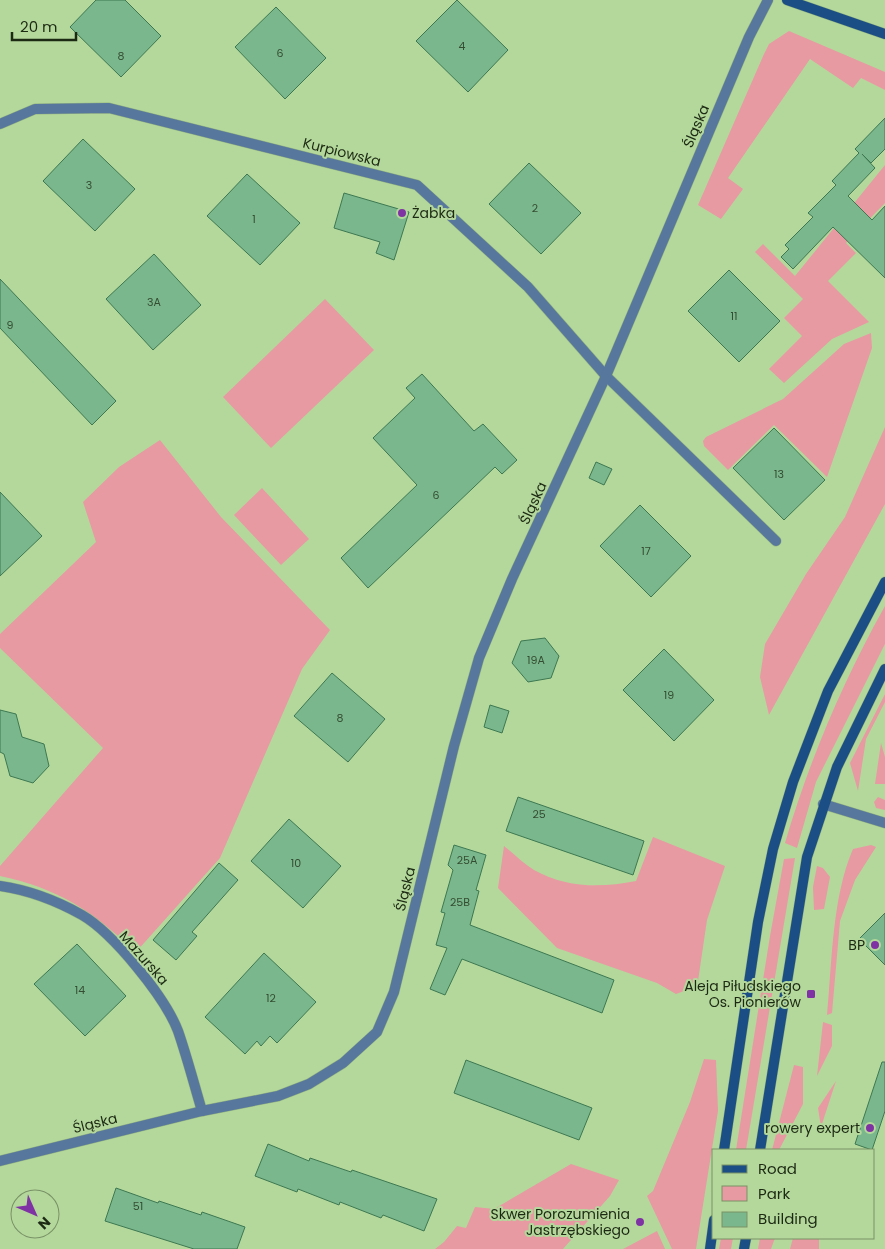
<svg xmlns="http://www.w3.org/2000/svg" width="885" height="1249" font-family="Poppins,sans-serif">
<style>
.green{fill:#e79aa1}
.building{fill:#7bb78d;stroke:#3d7851}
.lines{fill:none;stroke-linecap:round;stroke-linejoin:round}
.street-casing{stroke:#96b581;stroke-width:11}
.secondary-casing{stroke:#96b581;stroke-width:11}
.street{stroke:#57779d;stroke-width:10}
.secondary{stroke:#1b4e84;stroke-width:10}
.poi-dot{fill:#7f32a3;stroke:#b4d89c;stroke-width:2}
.labels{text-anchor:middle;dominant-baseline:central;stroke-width:4;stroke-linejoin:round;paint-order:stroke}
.number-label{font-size:11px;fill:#344d32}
.street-label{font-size:14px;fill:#1d2a13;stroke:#b4d89c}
.poi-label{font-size:14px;fill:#1d2a13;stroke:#b4d89c;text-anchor:end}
</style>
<rect width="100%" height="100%" fill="#b4d89c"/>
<g class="green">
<path d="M789,31L885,72V90L861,78L853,88L810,59L728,178L743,189L721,219L698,205L764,54L769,44Z"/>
<path d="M885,165V203L846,243L856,253L828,281L869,322L832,339L784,383L769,369L802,336L784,318L803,299L755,252L763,244L795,276Z"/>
<path d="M325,299L374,350L271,448L223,397Z"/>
<path d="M871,333L872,348L827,477L774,425L728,470L704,446L703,441L706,437L783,399L844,344Z"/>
<path d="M885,427V504L769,715L760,677L765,644L806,574L845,517Z"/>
<path d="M160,440L221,517L330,630L302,669L220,858L136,952C92,911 60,889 0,876V866L103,748L0,648V634L96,542L83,502L119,467Z"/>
<path d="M262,488L309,539L281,565L234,515Z"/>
<path d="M885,606V644L816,782L797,848L785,843C809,761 843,681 885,606Z"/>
<path d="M885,694V702L866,739L858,791L850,763Z"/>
<path d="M881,743L885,757V784H875Z"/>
<path d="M878,797L885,800V810L876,808L874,802Z"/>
<path d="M653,837L725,866L707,920L698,981L687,990L676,994L657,983L557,948L498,888L504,846C514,854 524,864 534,870C566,888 601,888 636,881Z"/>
<path d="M871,845L876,847L855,880L840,921L832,1013L827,1015C832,963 832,897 853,849Z"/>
<path d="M795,858L746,1150H736L770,936L784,859Z"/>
<path d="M817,866L823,868L830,877L824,909L814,910L813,887Z"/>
<path d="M823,1022L832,1025V1046L817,1076Z"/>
<path d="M704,1059L716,1060L718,1111L696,1249H672L647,1196L653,1191L690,1102Z"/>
<path d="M794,1065L803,1067V1104L779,1150H772Z"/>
<path d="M836,1081L821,1127L818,1108Z"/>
<path d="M571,1164L619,1180L610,1196L563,1249H435L444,1242L457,1226L466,1228L475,1207L494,1209Z"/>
<path d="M657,1231L665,1249H623Z"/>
<path d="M721,1238H733L731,1249H719Z"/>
<path d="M760,1238H775L771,1249H758Z"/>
<path d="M793,1238H819V1249H790Z"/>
</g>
<g class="building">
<path d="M96,0H125L161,36L121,77L70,27Z"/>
<path d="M457,0L508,50L468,92L416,41Z"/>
<path d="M276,7L326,58L285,99L235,47Z"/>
<path d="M885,118V149L871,163L862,154L875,168L848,196L872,220L885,206V278L833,227L793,269L781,257L789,249L785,245L813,217L808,213L836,185L832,181L859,153L855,149Z"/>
<path d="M83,139L135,189L95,231L43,181Z"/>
<path d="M529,163L581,213L541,254L489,204Z"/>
<path d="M247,174L300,223L260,265L207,216Z"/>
<path d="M344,193L409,212L394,260L376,253L380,242L334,228Z"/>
<path d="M154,254L201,305L153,350L106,299Z"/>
<path d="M729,270L780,321L739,362L688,311Z"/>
<path d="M0,279L116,401L92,425L0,328Z"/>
<path d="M422,374L474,431L483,424L517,460L502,474L495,467L368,588L341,558L417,485L373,438L415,398L406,388Z"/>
<path d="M774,428L825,480L784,520L733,468Z"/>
<path d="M596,462L612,469L604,485L589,478Z"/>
<path d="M0,492L42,536L0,576Z"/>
<path d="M640,505L691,556L651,597L600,546Z"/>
<path d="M545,638L559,656L551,678L528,682L512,663L521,641Z"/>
<path d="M664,649L714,700L674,741L623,690Z"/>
<path d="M332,673L385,719L348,762L294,716Z"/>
<path d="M490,705L509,711L502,733L484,727Z"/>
<path d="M0,710L16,714L22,737L44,744L49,766L33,783L10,776L4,754L0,752Z"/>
<path d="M518,797L644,841L633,875L506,831Z"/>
<path d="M289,819L341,866L303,908L251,861Z"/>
<path d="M454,845L486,855L476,890L479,891L470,925L614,980L602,1013L462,959L445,995L430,989L447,948L436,945L445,913L441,912L453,870L448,865Z"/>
<path d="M219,863L238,880L192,932L197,936L176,960L153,940Z"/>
<path d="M885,913V965L859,939Z"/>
<path d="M77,944L126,996L85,1036L34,984Z"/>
<path d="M264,953L316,1002L277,1043L270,1036L261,1046L257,1041L245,1054L205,1017Z"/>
<path d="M466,1060L592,1108L579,1140L454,1093Z"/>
<path d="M882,1062H885V1111L872,1150L855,1144Z"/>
<path d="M268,1144L309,1161L310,1158L351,1172L352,1170L437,1199L424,1231L383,1215L381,1218L340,1202L339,1205L298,1189L297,1192L255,1176Z"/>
<path d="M116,1188L158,1203L159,1201L201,1215L202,1212L245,1227L237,1249H194L105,1221Z"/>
</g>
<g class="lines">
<defs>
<g id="street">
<path d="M0,124L35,109L109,108L417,185L528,287L606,376L776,541"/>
<path d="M823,804L885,823"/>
<path d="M0,886C28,890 57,901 82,915C113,933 165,997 178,1031C187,1057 194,1084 202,1111"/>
<path d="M0,1161L202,1111L278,1096L309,1084L343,1063L377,1032L394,992L454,746L479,658L512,579L606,376L749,37L768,0"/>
</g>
<g id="secondary">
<path d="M787,0L885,34"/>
<path d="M724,1150L758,922L773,849L793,782L828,691L885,582"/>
<path d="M760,1150L807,857L837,767L885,669"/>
<path d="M710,1249L714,1220"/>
<path d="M744,1249L746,1238"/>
</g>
</defs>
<use href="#street" class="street-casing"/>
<use href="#secondary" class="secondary-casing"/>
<use href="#street" class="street"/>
<use href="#secondary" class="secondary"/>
</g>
<g class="poi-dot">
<circle cx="402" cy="213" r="5"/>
<circle cx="875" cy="945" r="5"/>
<rect x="806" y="989" width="10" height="10" rx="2.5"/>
<circle cx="870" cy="1128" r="5"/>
<circle cx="640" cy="1222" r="5"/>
</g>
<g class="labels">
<g class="number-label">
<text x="462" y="46">4</text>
<text x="280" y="53">6</text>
<text x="121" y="56">8</text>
<text x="89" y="185">3</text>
<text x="535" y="208">2</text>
<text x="254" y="219">1</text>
<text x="154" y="302">3A</text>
<text x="734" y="316">11</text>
<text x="10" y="325">9</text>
<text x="779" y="474">13</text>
<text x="436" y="495">6</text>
<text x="646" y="551">17</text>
<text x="536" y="660">19A</text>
<text x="669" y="695">19</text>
<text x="340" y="718">8</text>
<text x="539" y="814">25</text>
<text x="467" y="860">25A</text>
<text x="296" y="863">10</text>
<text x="460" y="902">25B</text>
<text x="80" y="990">14</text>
<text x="271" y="998">12</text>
<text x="138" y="1206">51</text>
</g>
<g class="street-label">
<text transform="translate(696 126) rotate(-67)">Śląska</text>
<text transform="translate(342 152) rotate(14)">Kurpiowska</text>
<text transform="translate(533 503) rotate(-65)">Śląska</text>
<text transform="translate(405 889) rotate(-76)">Śląska</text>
<text transform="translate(144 958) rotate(49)">Mazurska</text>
<text transform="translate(95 1123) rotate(-14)">Śląska</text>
</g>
<g class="poi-label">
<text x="412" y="213" text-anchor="start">Żabka</text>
<text x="865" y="945">BP</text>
<text x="801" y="986">Aleja Piłudskiego<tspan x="801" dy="16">Os. Pionierów</tspan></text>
<text x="860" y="1128">rowery expert</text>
<text x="630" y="1214">Skwer Porozumienia<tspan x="630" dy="16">Jastrzębskiego</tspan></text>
</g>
</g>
<rect x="712" y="1149" width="162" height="90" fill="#b4d89c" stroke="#789265"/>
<rect x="722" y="1165" width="25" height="8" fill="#1b4e84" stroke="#789265"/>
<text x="758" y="1174" font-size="15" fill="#1d2a13">Road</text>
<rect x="722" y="1186" width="25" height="15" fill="#e79aa1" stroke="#789265"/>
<text x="758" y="1199" font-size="15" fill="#1d2a13">Park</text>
<rect x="722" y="1212" width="25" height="15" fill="#7bb78d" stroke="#789265"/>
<text x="758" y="1224" font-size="15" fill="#1d2a13">Building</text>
<g transform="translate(35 1214) rotate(135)"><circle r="24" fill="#b4d89c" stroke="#789265"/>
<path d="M0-4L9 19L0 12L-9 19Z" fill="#7f32a3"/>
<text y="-8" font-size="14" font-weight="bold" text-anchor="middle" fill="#1d2a13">N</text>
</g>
<path d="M12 32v8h64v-8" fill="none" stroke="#1d2a13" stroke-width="2.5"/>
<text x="20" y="32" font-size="15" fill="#1d2a13" stroke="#b4d89c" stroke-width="4" paint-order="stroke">20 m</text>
</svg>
